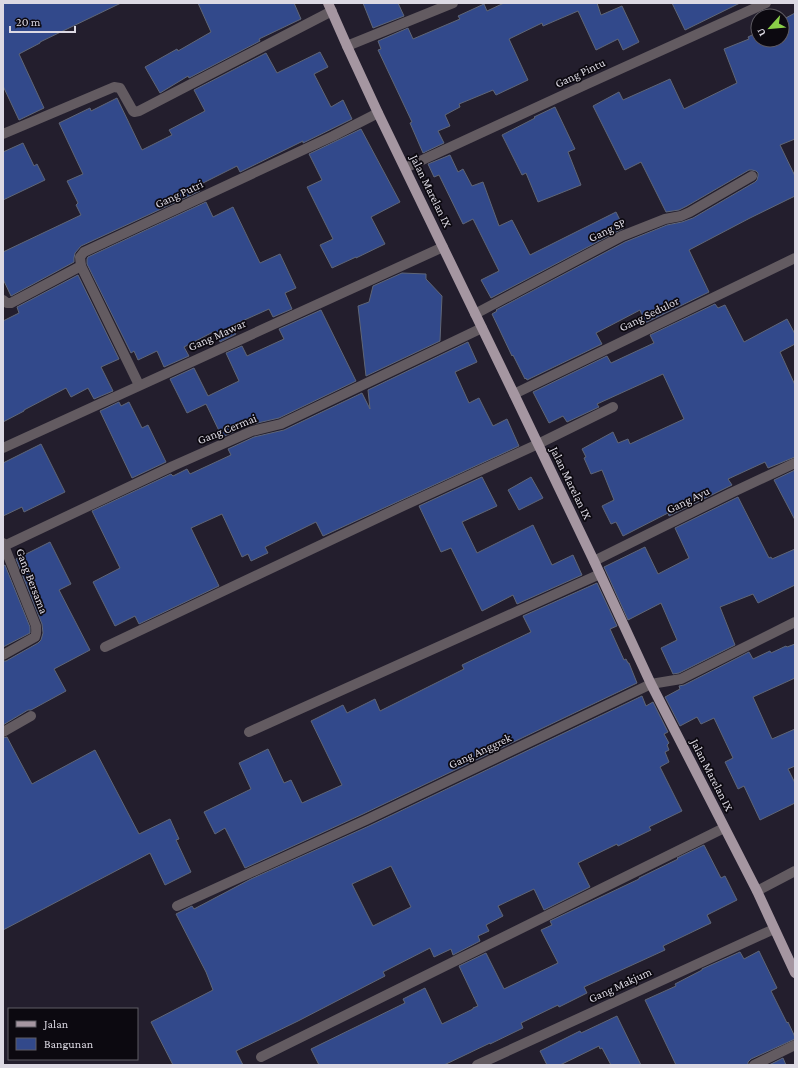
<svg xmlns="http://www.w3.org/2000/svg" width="798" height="1068" font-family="'Crimson Pro',serif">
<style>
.building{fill:#32498b;stroke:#5f6677;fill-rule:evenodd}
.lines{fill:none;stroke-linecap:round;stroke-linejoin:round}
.minor{stroke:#635b61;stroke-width:10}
.major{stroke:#a596a1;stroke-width:10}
.labels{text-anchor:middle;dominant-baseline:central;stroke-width:3.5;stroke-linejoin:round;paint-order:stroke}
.street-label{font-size:12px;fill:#dcd9e3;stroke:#0c0910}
</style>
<rect width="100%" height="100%" fill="#231e2d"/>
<g class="building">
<path d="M3,3H121L40,42V43L19,54L44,108L19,120L3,86Z"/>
<path d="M198,3H294L301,19L259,39L260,41L189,78L188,76L160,93L145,67L177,49L178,51L211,32Z"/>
<path d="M363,3H398L404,16L373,28Z"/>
<path d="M504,3H597L601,15L622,6L639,42L623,50L618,39L596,50L578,11L543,26L542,23L509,39L528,80L496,95L493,90L459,104L460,107L445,115L450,126L438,131L444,143L423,153L410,123L412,122L378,50L381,49L378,41L408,28L413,39L460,19L458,16L484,4L487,11Z"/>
<path d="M672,3H740L685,30Z"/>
<path d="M795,13V139L780,145L795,176V196L750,218L689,250L709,292L645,323L640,310L596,333L602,344L527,380L526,378L525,379L513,355L512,356L492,314L497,311L496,310L625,242L667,225L682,222L693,218L755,182L757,180L758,176V173L756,171L752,170H749L687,206L679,210L666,212L641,162L625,170L593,106L619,92L623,100L670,79L684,109L737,83L724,49L749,39L748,37L758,32V40H782V20Z"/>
<path d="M320,52L328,67L314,74L331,107L343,100L352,119L303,143V141L240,172L237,166L197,186L200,191L81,246L75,253L74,258V262L11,296L3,279V252L81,215L76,205L78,203L67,181L83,174L59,123L90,108L91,111L117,98L142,150L172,135L169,130L205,111L194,90L266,53L277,73Z"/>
<path d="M555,107L575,149L568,152L581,185L538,202L526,173L522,175L502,135L535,118L534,117Z"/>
<path d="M361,129L400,202L371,217L385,244L356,258V257L332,268L320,245L333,239L307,187L322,180L309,154Z"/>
<path d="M23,143L34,166L37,164L45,180L3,200V152Z"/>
<path d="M450,155L458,172L463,169L472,186L483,182L499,226L512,220L530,255L616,212L624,228L491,298L481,280L499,271L473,219L463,224L439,175L434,177L428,164Z"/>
<path d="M206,202L213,217L233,207L260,263L280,254L296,288L285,293L292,309L273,317L269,309L231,326L236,334L220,342L215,331L184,347L189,356L164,367L157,351L138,360L134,351L131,353L87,264V259L88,257Z"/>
<path d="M402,273L426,274V279L442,296L440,341L366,376L358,306L369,302L373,286Z"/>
<path d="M78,275L119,359L101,367L113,391L94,399L88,388L71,397L66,388L24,410V411L3,422V321L19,313L17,307Z"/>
<path d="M715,304L718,308L725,305L744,342L787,319L795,334V344L780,352L795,385V457L768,468L765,462L728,479L732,485L669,516L668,513L623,536L616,522L611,524L602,506L614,500L602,470L591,474L584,458L586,457L582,449L613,432L618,443L628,439L630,444L684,419L663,374L597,404L599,407L567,422L563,416L549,423L533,392L607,356L611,363L654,343L650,335Z"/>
<path d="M321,310L356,381L279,418L249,425L222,437L206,404L187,413L170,379L194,368L208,396L239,381L226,353L242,346L247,356L284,339L279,329Z"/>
<path d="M468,342L477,362L455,372L469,403L479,398L493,426L507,419L519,446L323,536L316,522L265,547L268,553L251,561L248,554L242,557L222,514L191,528L219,586L139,624L135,616L115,626L93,582L120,568L92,511L171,474L173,476L187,469L190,474L231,455L228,449L254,437L284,430L362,393L370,409L368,390Z"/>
<path d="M119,402L121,406L129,402L142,428L148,425L166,462L132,478L100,411Z"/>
<path d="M41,444L65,492L24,512L22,507L3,516V463Z"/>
<path d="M795,470V520L774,480Z"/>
<path d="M482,477L497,506L462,522L477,553L533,525L552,565L573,555L582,575L517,604L513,595L482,611L451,548L441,552L419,506Z"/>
<path d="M531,477L543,498L519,510L508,490Z"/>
<path d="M738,497L769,558L771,557L772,559L795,549V585L758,603L753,594L720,607L735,645L679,673L673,674L661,648L677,640L661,603L628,620L604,567L645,547L658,574L689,558L675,528Z"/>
<path d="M50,542L71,584L59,590L90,650L54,669L66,691L31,710H28L3,725V661H6L38,643L41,640L43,633L42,624L16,559Z"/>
<path d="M5,565L30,627V633L3,647V566Z"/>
<path d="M597,583L617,626L610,629L624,660L626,659L628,663H629L637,683L363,814L245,868L225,828L215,834L204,812L251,789L239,763L268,749L284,783L291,780L302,803L342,785L311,721L343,705L347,713L375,699L380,711L464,669L462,665L531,632L523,616Z"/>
<path d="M795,644V678L753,697L772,739L795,729V766L788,769L795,783V803L760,820L744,786L738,789L725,762L733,758L714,718L701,724L697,717L680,726L665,697L680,689L679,686L684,685L749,652L753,659L770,651L771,653L786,646L787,647Z"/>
<path d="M642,696L646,706L653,702L668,732L664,734L669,743L667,745L669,750L665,752L669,762L660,767L682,811L649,827L651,830L618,846L617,844L578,863L590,887L544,910L534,889L498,906L503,916L486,925L489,931L478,936L480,941L453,955L451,949L434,957L430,948L383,972L385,976L298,1021L236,1051L243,1065H173L151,1022L213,990L206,972L176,914L192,906L194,909L251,879L369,826ZM391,866L411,907L373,926L352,884Z"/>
<path d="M7,737L32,784L95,750L139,834L170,819L179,839L176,840L191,872L165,885L150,853L3,930V738Z"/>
<path d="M704,845L721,878L725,876L737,900L707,915L711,923L663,946L665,950L584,987L587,993L559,1007L558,1005L521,1023L523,1028L490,1044V1043L444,1065H319L311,1049L405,1003L403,999L425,988L442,1024L473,1009V1008L478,1006L459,966L486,953L504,989L558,963L541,930L552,925L550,921L639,879V878L678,859L677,858Z"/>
<path d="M759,951L777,988L771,991L787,1023L788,1022L795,1037V1039L751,1059L748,1062V1065H676L645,1000L676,986L675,984L702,970V969L740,952L744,959Z"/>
<path d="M617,1016L641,1065H611L602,1048L600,1049L599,1046L560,1065H547L540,1051L580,1031L581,1033Z"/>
<path d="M783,1058L786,1065H769Z"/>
</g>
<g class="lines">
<g class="minor">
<path d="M347,46L453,3"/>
<path d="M3,134L114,87L120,88L133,111L134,112L139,111L332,11"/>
<path d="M405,168L585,85L766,3"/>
<path d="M81,266L139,385"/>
<path d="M3,300L7,303H11L81,266L80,257L84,252L333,136L378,113"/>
<path d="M475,314L622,236L665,219L681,216L690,212L752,176"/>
<path d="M514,394L795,258"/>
<path d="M3,448L443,247"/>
<path d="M3,543L36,626C36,630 37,633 35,637L3,655"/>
<path d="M4,546L173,466L252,431L281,424L482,328"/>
<path d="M594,561L731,493L795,463"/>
<path d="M105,647L403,506L538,444L613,407"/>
<path d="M3,732L31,716"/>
<path d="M249,732L600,574"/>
<path d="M757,891L795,871"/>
<path d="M177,906L366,820L651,684L681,679L795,622"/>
<path d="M261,1057L724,828"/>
<path d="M477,1065L774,929"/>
<path d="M754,1065L795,1045"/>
</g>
<path class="major" d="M328,3L347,46L378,113L514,394L594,561L651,684L757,891L795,973"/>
</g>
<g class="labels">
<g class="street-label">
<text transform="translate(580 73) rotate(-25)">Gang Pintu</text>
<text transform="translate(431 191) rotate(64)">Jalan Marelan IX</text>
<text transform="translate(179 194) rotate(-25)">Gang Putri</text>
<text transform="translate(607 230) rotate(-26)">Gang SP</text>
<text transform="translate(649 314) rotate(-26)">Gang Sedulor</text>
<text transform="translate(217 335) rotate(-24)">Gang Mawar</text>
<text transform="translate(227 429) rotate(-22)">Gang Cermai</text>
<text transform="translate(571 483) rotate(64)">Jalan Marelan IX</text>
<text transform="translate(688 500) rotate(-26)">Gang Ayu</text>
<text transform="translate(32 581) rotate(69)">Gang Bersama</text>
<text transform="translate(480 751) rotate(-25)">Gang Anggrek</text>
<text transform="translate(712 775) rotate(63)">Jalan Marelan IX</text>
<text transform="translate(620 985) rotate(-25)">Gang Makjum</text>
</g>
</g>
<rect width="798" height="1068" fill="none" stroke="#dcd9e3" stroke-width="8"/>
<rect x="8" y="1008" width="130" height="52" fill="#0c0910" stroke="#5f5c64"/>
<rect x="16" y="1021" width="20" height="6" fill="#a596a1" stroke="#5f5c64"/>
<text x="44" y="1028" font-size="12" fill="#dcd9e3">Jalan</text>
<rect x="16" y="1038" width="20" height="12" fill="#32498b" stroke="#5f5c64"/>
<text x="44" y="1048" font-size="12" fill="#dcd9e3">Bangunan</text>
<g transform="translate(770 28) rotate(243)"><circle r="19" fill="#0c0910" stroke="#5f5c64"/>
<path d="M0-3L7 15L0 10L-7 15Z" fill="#8ace48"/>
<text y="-6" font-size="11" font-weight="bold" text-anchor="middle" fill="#dcd9e3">U</text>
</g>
<path d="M10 26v6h65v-6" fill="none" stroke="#dcd9e3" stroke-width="2"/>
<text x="16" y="26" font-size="12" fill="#dcd9e3" stroke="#0c0910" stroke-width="3" paint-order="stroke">20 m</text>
</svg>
